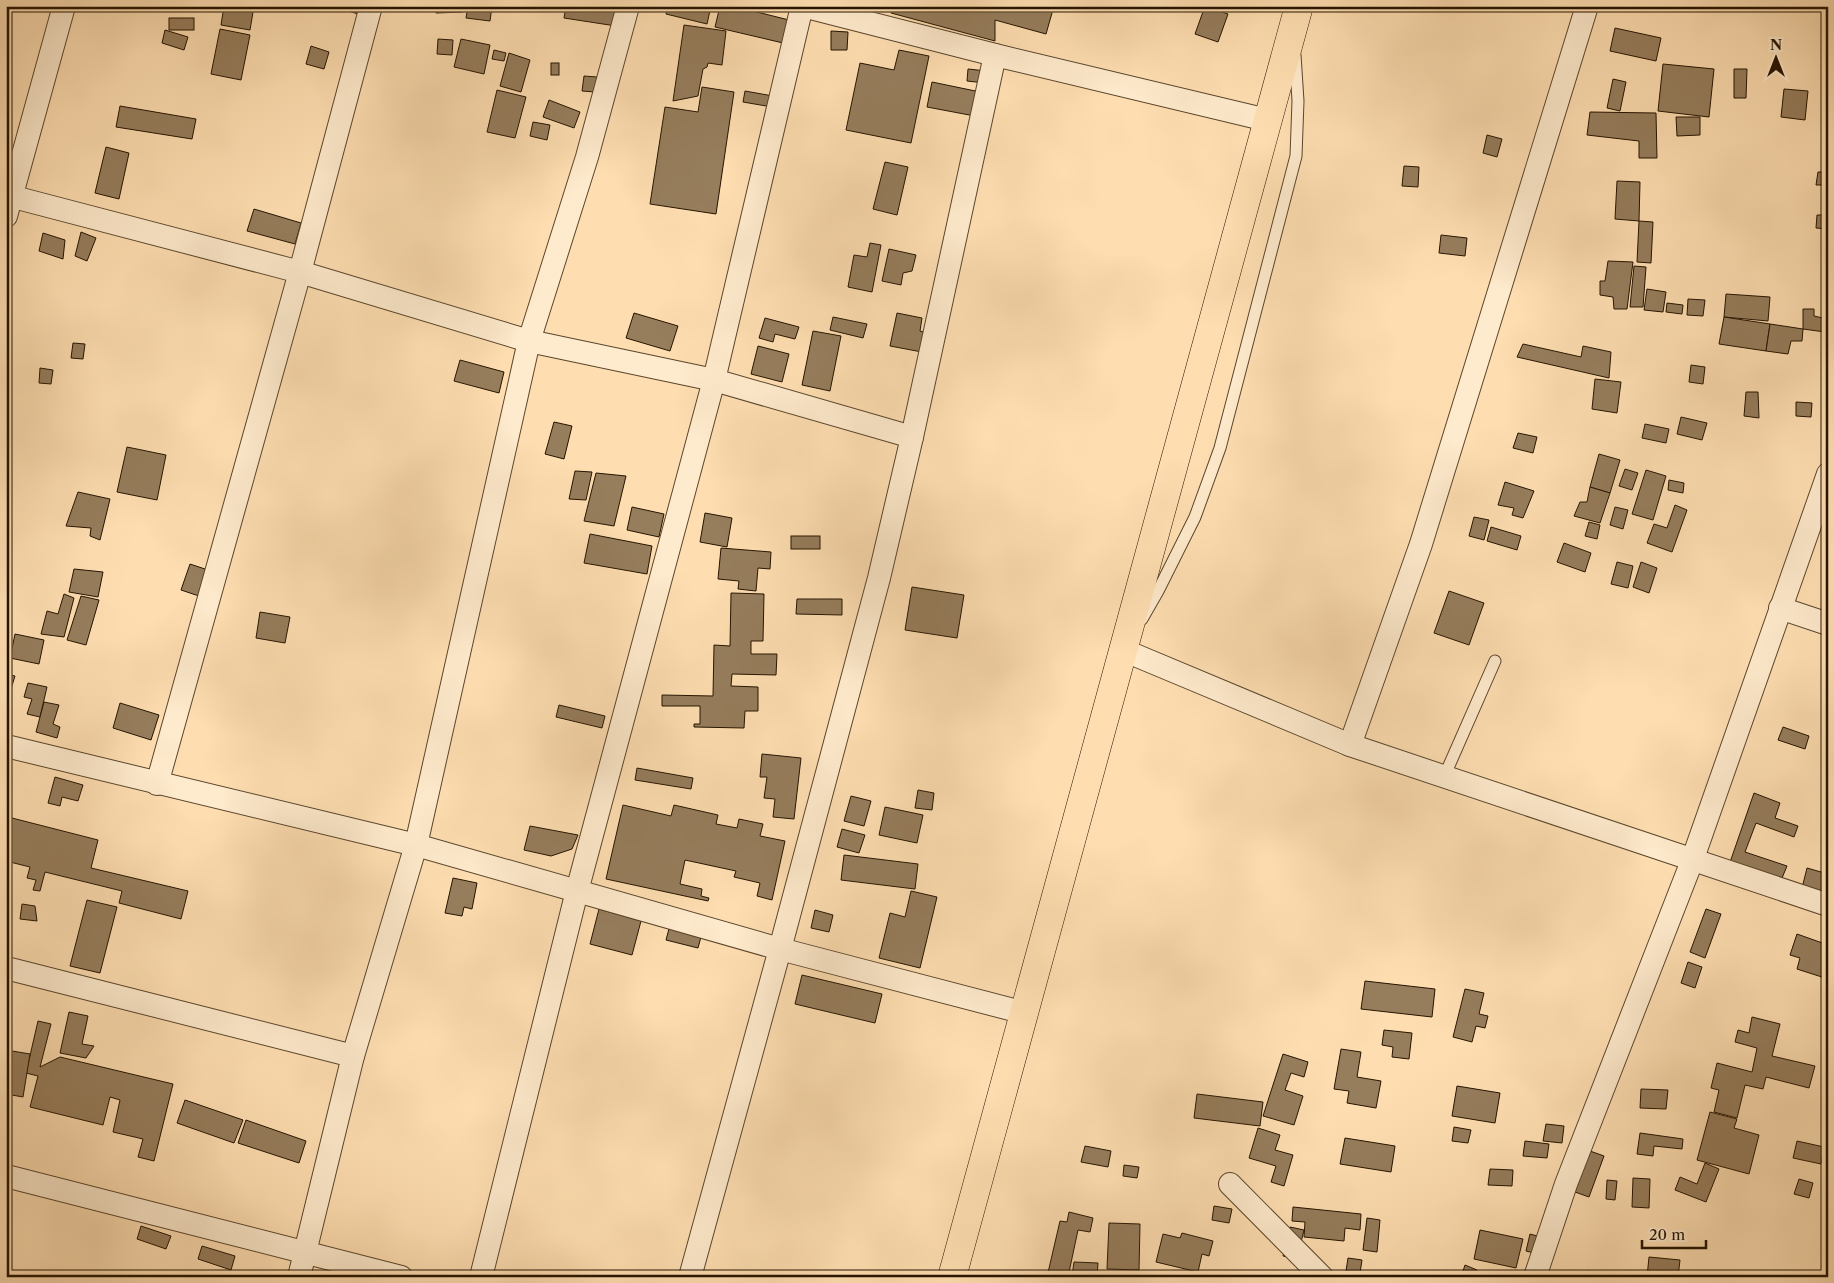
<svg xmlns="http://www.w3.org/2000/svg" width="1834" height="1283" font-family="'Libre Caslon Text',serif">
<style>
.building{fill:#967d5c;stroke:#251400}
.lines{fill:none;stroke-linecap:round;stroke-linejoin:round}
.service-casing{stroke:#5b462c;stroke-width:13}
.minor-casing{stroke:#5b462c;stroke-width:24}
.trunk-casing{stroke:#251400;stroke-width:29}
.service{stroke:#feeacc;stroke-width:11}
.minor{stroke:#feeacc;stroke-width:22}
.trunk{stroke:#fedeb1;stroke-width:28}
</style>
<rect width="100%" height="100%" fill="#fedeb1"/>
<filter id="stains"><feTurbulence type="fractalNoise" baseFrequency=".004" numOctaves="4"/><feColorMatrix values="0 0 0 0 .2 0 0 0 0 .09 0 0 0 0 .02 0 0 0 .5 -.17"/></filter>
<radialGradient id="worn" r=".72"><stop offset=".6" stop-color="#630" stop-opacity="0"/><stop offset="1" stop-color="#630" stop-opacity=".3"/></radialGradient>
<g class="building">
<path d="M224,6H254L250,30L221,25Z"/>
<path d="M333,6H361L358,14Z"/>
<path d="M435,6H462L463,12L436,13Z"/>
<path d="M468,6H492L490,21L466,18Z"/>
<path d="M566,6H619L616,26L564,18Z"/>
<path d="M667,6H711L707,24L666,14Z"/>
<path d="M720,6H733L789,20L783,43L715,27Z"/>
<path d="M893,6H1054L1046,34L995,20V41L891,13Z"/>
<path d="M1205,6L1228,14L1218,42L1195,34Z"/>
<rect x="169" y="18" width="25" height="12"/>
<path d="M684,25L726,31L722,65L708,63L707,67L703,69L698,96L673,101Z"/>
<path d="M1615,28L1661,38L1656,61L1610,51Z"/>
<path d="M220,29L250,35L241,80L211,74Z"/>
<path d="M165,30L188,37L184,50L162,43Z"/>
<path d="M831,31L848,32L847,50H831Z"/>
<path d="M438,39L453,40L452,55L437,54Z"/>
<path d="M461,39L490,45L484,74L454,67Z"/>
<path d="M311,46L329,52L324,69L306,64Z"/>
<path d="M494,50L506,53L504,61L492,59Z"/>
<path d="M899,50L929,56L911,143L846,130L860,63L894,70Z"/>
<path d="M509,53L530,60L521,92L500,86Z"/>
<rect x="551" y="63" width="8" height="12"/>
<path d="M1663,64L1714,69L1709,117L1658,111Z"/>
<path d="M968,69L987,71L985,83L967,81Z"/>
<path d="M1734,69H1747L1746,98H1734Z"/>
<path d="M584,76L597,77L595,92L582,91Z"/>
<path d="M1613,79L1626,82L1620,111L1607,108Z"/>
<path d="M932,82L985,93L980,117L927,107Z"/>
<path d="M702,87L734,92L716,214L650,204L665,107L698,112Z"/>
<path d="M1784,89L1808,91L1805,120L1781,117Z"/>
<path d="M497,90L526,97L515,138L487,132Z"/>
<path d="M745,91L773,96L772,107L743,102Z"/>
<path d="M549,100L580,112L574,128L543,117Z"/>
<path d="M120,106L196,119L192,139L116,127Z"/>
<path d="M1590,112L1656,113L1657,158H1639V141L1587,135Z"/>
<path d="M1676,117H1700V135L1677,136Z"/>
<path d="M533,122L550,125L547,140L530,136Z"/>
<path d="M1487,135L1502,139L1497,157L1483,153Z"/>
<path d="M106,147L129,153L119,199L95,193Z"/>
<path d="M885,162L908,167L897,215L873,209Z"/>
<path d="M1404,166L1419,167L1418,187L1402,186Z"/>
<path d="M1818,172H1828V185H1816Z"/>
<path d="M1617,181L1640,182L1639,221L1615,219Z"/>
<path d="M254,209L301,223L295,244L247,231Z"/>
<path d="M1817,215H1828V229L1816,228Z"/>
<path d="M1639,221L1653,222L1651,263L1637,262Z"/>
<path d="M81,232L96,238L87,261L75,256Z"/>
<path d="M43,233L65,240L63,259L39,251Z"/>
<path d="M1441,235L1467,238L1465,256L1439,253Z"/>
<path d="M870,243L881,245L872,292L848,287L854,255L867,257Z"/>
<path d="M889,249L916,255L912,271L903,273L901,285L882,281Z"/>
<path d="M1608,261L1633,262L1627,309H1614L1613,297L1600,295V281H1605Z"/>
<path d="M1634,266L1646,267L1643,307H1630Z"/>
<path d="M1647,289L1666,292L1663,312L1644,310Z"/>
<path d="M1726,294L1770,297L1768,321L1724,317Z"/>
<path d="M1688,299L1705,300L1703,316L1687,315Z"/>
<path d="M1667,303L1683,305L1682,314L1666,312Z"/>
<path d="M1803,309H1814V316L1827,319L1825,332L1803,329Z"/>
<path d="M634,313L678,326L670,351L626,338Z"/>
<path d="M897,313L922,318L920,331L927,333L922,352L890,346Z"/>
<path d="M833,317L867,324L863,338L830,330Z"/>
<path d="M1724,317L1770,324L1766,351L1719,344Z"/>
<path d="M765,318L799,327L795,339L775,334L773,342L759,338Z"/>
<path d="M1770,324L1803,329L1802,341H1791L1788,354L1766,351Z"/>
<path d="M813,331L841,336L830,391L802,385Z"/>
<path d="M73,343L85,344L83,359L71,358Z"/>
<path d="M1523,344L1581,357L1583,346L1611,352L1609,378L1517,357Z"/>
<path d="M758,346L789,354L782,382L751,374Z"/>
<path d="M460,360L504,372L499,393L454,381Z"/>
<path d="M1691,365L1705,367L1703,384L1689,382Z"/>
<path d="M40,368L53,370L51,384L39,383Z"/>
<path d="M1595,379L1621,382L1617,413L1592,409Z"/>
<path d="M1746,392H1758L1759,418L1744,416Z"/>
<path d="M1796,402L1812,403L1811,417L1796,416Z"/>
<path d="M1681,417L1707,423L1702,440L1677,434Z"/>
<path d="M554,422L572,426L564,459L545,454Z"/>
<path d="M1645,424L1669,429L1666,443L1642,438Z"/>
<path d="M1518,433L1537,437L1533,453L1513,448Z"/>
<path d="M127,447L166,455L157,500L117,492Z"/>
<path d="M1599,454L1620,460L1610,493L1590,487Z"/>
<path d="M1625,469L1638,473L1632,490L1619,486Z"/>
<path d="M1646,470L1666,476L1653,520L1632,514Z"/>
<path d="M575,471L592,472L586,500L569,499Z"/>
<path d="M596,473L626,476L614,526L584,521Z"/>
<path d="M1669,480L1684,483L1683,493L1668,490Z"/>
<path d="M1505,482L1534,491L1523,518L1512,515L1514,508L1498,505Z"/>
<path d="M1590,487L1610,493L1600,523L1574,516L1580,502H1587Z"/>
<path d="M78,492L110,499L100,540L90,536L91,528L66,526Z"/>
<path d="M1675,505L1687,510L1672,552L1647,543L1654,524L1667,528Z"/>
<path d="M632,507L664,514L659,537L627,530Z"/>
<path d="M1615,507L1628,510L1623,529L1610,525Z"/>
<path d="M705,513L732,518L727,547L700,542Z"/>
<path d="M1474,517L1489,520L1484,540L1469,536Z"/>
<path d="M1589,522L1600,525L1597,539L1585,536Z"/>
<path d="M1491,527L1521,536L1517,550L1487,541Z"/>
<path d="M590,534L652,546L647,574L584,563Z"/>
<rect x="791" y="536" width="29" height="13"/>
<path d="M1564,543L1591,553L1585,572L1557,562Z"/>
<path d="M721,548L771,552L770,569L758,568L756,591L738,589L739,581L718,579Z"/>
<path d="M1617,562L1633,566L1628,588L1611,584Z"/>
<path d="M1641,562L1657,568L1649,593L1633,587Z"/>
<path d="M190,564L211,571L202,597L181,590Z"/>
<path d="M74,569L103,572L98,597L69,592Z"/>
<path d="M912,587L964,595L957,638L905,630Z"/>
<path d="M1449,591L1484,603L1469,645L1434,633Z"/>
<path d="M731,593L764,594L763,641H751V654H777L776,675L732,674L731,686L758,687V711H745L744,728L694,727V724H700V706H662V695L713,696L714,645L730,646Z"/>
<path d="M64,594L74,598L64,637L41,634L47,611L58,614Z"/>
<path d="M81,596L99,600L86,645L67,640Z"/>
<path d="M1828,596V613L1823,611Z"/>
<path d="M797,599H842V615L796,614Z"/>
<path d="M260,612L290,617L285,643L256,638Z"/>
<path d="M15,634L44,640L39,664L10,658Z"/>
<path d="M6,674L15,676L11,689L6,688Z"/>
<path d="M28,683L47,687L40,717L27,714L32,699L24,697Z"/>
<path d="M44,702L59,705L53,724L60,727L57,738L36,732Z"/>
<path d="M120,703L159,715L151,740L113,728Z"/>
<path d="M559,705L605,716L602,728L556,717Z"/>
<path d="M1783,727L1809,736L1805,749L1778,740Z"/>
<path d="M762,754L801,758L794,819L773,817L775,799L764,798L767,777H760Z"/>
<path d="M637,768L693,778L691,789L635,780Z"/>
<path d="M55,777L83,785L78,801L62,797L60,806L48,803Z"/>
<path d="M918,790L934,793L932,810L915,808Z"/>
<path d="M1754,793L1780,803L1775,818L1798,826L1794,837L1756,823L1745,852L1787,866L1782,878L1747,866L1744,873L1728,868Z"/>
<path d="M851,796L871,801L864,826L844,821Z"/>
<path d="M623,805L671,816L674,805L718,815L716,824L737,828L739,819L763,824L760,836L785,841L772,900L757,896L760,883L734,877L736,871L685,860L680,884L702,889L701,896L709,898L708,901L606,879Z"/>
<path d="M885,807L923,815L917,843L879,835Z"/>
<path d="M12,818L98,840L91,868L188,891L181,919L119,903L122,891L45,872L40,891L33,890L36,880L27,878L30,867L6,861V830H9Z"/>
<path d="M530,826L578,835L572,849L551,856L524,850Z"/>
<path d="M842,829L865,835L859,853L837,847Z"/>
<path d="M844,855L918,864L915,889L841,880Z"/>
<path d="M1807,868L1828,874V895L1802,888Z"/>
<path d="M453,878L477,883L472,909L464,907L462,916L445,913Z"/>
<path d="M911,891L937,897L920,968L879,958L890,913L905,917Z"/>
<path d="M87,900L117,907L100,973L70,966Z"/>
<path d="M22,904L35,906L37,921L20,919Z"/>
<path d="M599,909L641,921L632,955L590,944Z"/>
<path d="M1706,909L1721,914L1705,958L1690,952Z"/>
<path d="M815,910L833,915L829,932L811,928Z"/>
<path d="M670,925L702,933L698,948L666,940Z"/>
<path d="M1797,934L1828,945V979L1797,969L1800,958L1790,955Z"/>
<path d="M1688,962L1702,967L1695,988L1681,983Z"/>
<path d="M802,975L882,994L875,1023L795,1004Z"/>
<path d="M1365,981L1435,989L1432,1017L1361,1009Z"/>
<path d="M1465,989L1484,993L1479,1014L1488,1016L1485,1028L1476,1026L1472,1042L1453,1037Z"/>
<path d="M69,1012L88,1016L82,1044L94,1046L86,1058L60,1053Z"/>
<path d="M1752,1017L1780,1024L1772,1056L1815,1066L1809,1088L1766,1077L1763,1089L1745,1085L1737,1118L1714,1112L1719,1090L1711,1088L1717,1063L1752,1072L1757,1048L1735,1042L1738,1030L1749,1033Z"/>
<path d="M38,1021L51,1024L40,1067L60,1057L173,1084L154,1161L138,1157L143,1139L113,1132L120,1100L110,1097L103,1125L30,1107L38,1076L26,1073Z"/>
<path d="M1384,1030L1412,1033L1409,1059L1392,1057L1393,1047L1382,1045Z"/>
<path d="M1341,1049L1361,1052L1357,1077L1381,1081L1376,1108L1347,1103L1349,1091L1334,1089Z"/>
<path d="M6,1050L30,1054L23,1097L6,1094Z"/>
<path d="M1283,1054L1308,1062L1304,1077L1291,1073L1285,1090L1303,1096L1294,1125L1263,1116Z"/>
<path d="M1457,1086L1500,1093L1495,1123L1452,1116Z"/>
<path d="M1641,1089L1668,1090L1666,1109L1640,1108Z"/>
<path d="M1197,1094L1263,1102L1260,1126L1194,1118Z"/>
<path d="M185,1100L243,1120L234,1143L177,1123Z"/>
<path d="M1710,1112L1737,1119L1734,1128L1759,1135L1749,1174L1697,1160Z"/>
<path d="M246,1120L306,1141L299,1163L238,1143Z"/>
<path d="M1546,1124L1564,1126L1562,1143L1543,1141Z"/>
<path d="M1454,1127L1471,1130L1468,1143L1452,1141Z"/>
<path d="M1258,1128L1280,1135L1275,1150L1293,1155L1284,1186L1271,1182L1276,1166L1249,1158Z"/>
<path d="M1640,1133L1683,1139L1682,1149L1654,1146L1653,1156L1637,1154Z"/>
<path d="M1345,1138L1395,1146L1391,1172L1340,1164Z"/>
<path d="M1525,1141L1549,1144L1547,1158L1523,1156Z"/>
<path d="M1797,1141L1824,1147L1821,1164L1793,1158Z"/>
<path d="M1085,1146L1111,1151L1108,1167L1081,1162Z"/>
<path d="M1590,1151L1604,1156L1589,1197L1575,1192Z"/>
<path d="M1705,1163L1719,1169L1706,1202L1675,1190L1680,1177L1697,1184Z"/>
<path d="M1124,1165L1139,1167L1137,1178L1123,1176Z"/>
<path d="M1490,1169L1513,1170L1512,1186L1488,1185Z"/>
<path d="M1633,1178L1650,1179L1649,1208L1632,1207Z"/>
<path d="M1799,1179L1813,1183L1809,1198L1794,1194Z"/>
<path d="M1607,1180L1617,1181L1615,1200L1606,1199Z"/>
<path d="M1214,1206L1232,1209L1229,1223L1212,1220Z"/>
<path d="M1293,1207L1361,1214L1360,1230L1345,1228L1344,1241L1304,1237L1305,1222L1292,1221Z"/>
<path d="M1069,1212L1093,1218L1090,1232L1078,1230L1068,1277H1047L1060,1221L1067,1222Z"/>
<path d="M1367,1218L1380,1220L1377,1252L1363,1250Z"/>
<path d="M1109,1223L1140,1224L1139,1270L1107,1269Z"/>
<path d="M141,1226L171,1236L166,1249L137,1239Z"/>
<path d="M1290,1227L1304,1230L1297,1259L1283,1256Z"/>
<path d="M1480,1230L1523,1239L1516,1268L1474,1259Z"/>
<path d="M1182,1233L1213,1241L1209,1256L1202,1254L1198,1272L1156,1262L1163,1234L1180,1238Z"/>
<path d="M1530,1234L1541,1237L1538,1254L1526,1251Z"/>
<path d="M202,1246L235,1256L231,1270L198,1259Z"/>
<path d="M1649,1257L1680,1260L1678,1277H1647Z"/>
<path d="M1348,1258L1362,1260L1360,1273L1346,1271Z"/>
<path d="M1074,1262L1098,1263L1097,1277L1072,1276Z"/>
<path d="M1465,1265L1477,1270L1475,1277H1461Z"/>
<path d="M1588,1271L1610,1277H1586Z"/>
</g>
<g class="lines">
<defs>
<g id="service">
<path d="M1142,619L1158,591L1195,517L1220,448L1296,156L1298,101L1295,55"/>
<path d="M1444,777L1495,661"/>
</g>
<g id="minor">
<path d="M803,6L995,55L1267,120"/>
<path d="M6,195L300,272L529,341L714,380L912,437"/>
<path d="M6,216L64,6"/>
<path d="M1780,608L1828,624"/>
<path d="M1123,650L1350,745L1828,905"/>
<path d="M1350,745L1421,544L1587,6"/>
<path d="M6,746L416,845L780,949L1025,1013"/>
<path d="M157,784L300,272L371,6"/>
<path d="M6,968L353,1056"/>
<path d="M6,1176L401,1277"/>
<path d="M1230,1184L1322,1277"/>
<path d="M299,1277L353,1056L416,845L529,341L587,157L628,6"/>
<path d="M481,1277L577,891L714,380L802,6"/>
<path d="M690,1277L780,949L879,578L912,437L995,55"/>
<path d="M1535,1277L1566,1184L1692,861L1828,474"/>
</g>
<path id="trunk" d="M952,1277L1299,6"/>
</defs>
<use href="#service" class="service-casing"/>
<use href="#minor" class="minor-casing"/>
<use href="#trunk" class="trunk-casing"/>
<use href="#service" class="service"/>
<use href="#minor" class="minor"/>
<use href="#trunk" class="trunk"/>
</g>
<rect width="1834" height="1283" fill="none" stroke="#fedeb1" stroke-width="25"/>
<rect x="8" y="8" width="1819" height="1268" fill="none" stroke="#251400" stroke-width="2.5"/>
<rect x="12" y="12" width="1809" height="1258" fill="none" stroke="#251400"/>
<g transform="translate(1776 58)" stroke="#feeacc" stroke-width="4" paint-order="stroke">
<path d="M0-4L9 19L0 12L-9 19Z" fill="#251400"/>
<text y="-8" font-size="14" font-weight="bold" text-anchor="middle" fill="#251400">N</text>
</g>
<path d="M1642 1240v8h64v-8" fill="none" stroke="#251400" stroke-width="2.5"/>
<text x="1649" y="1240" font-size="15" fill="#251400" stroke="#feeacc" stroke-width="4" paint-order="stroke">20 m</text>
<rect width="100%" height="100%" filter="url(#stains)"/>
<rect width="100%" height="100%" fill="url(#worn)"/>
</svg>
